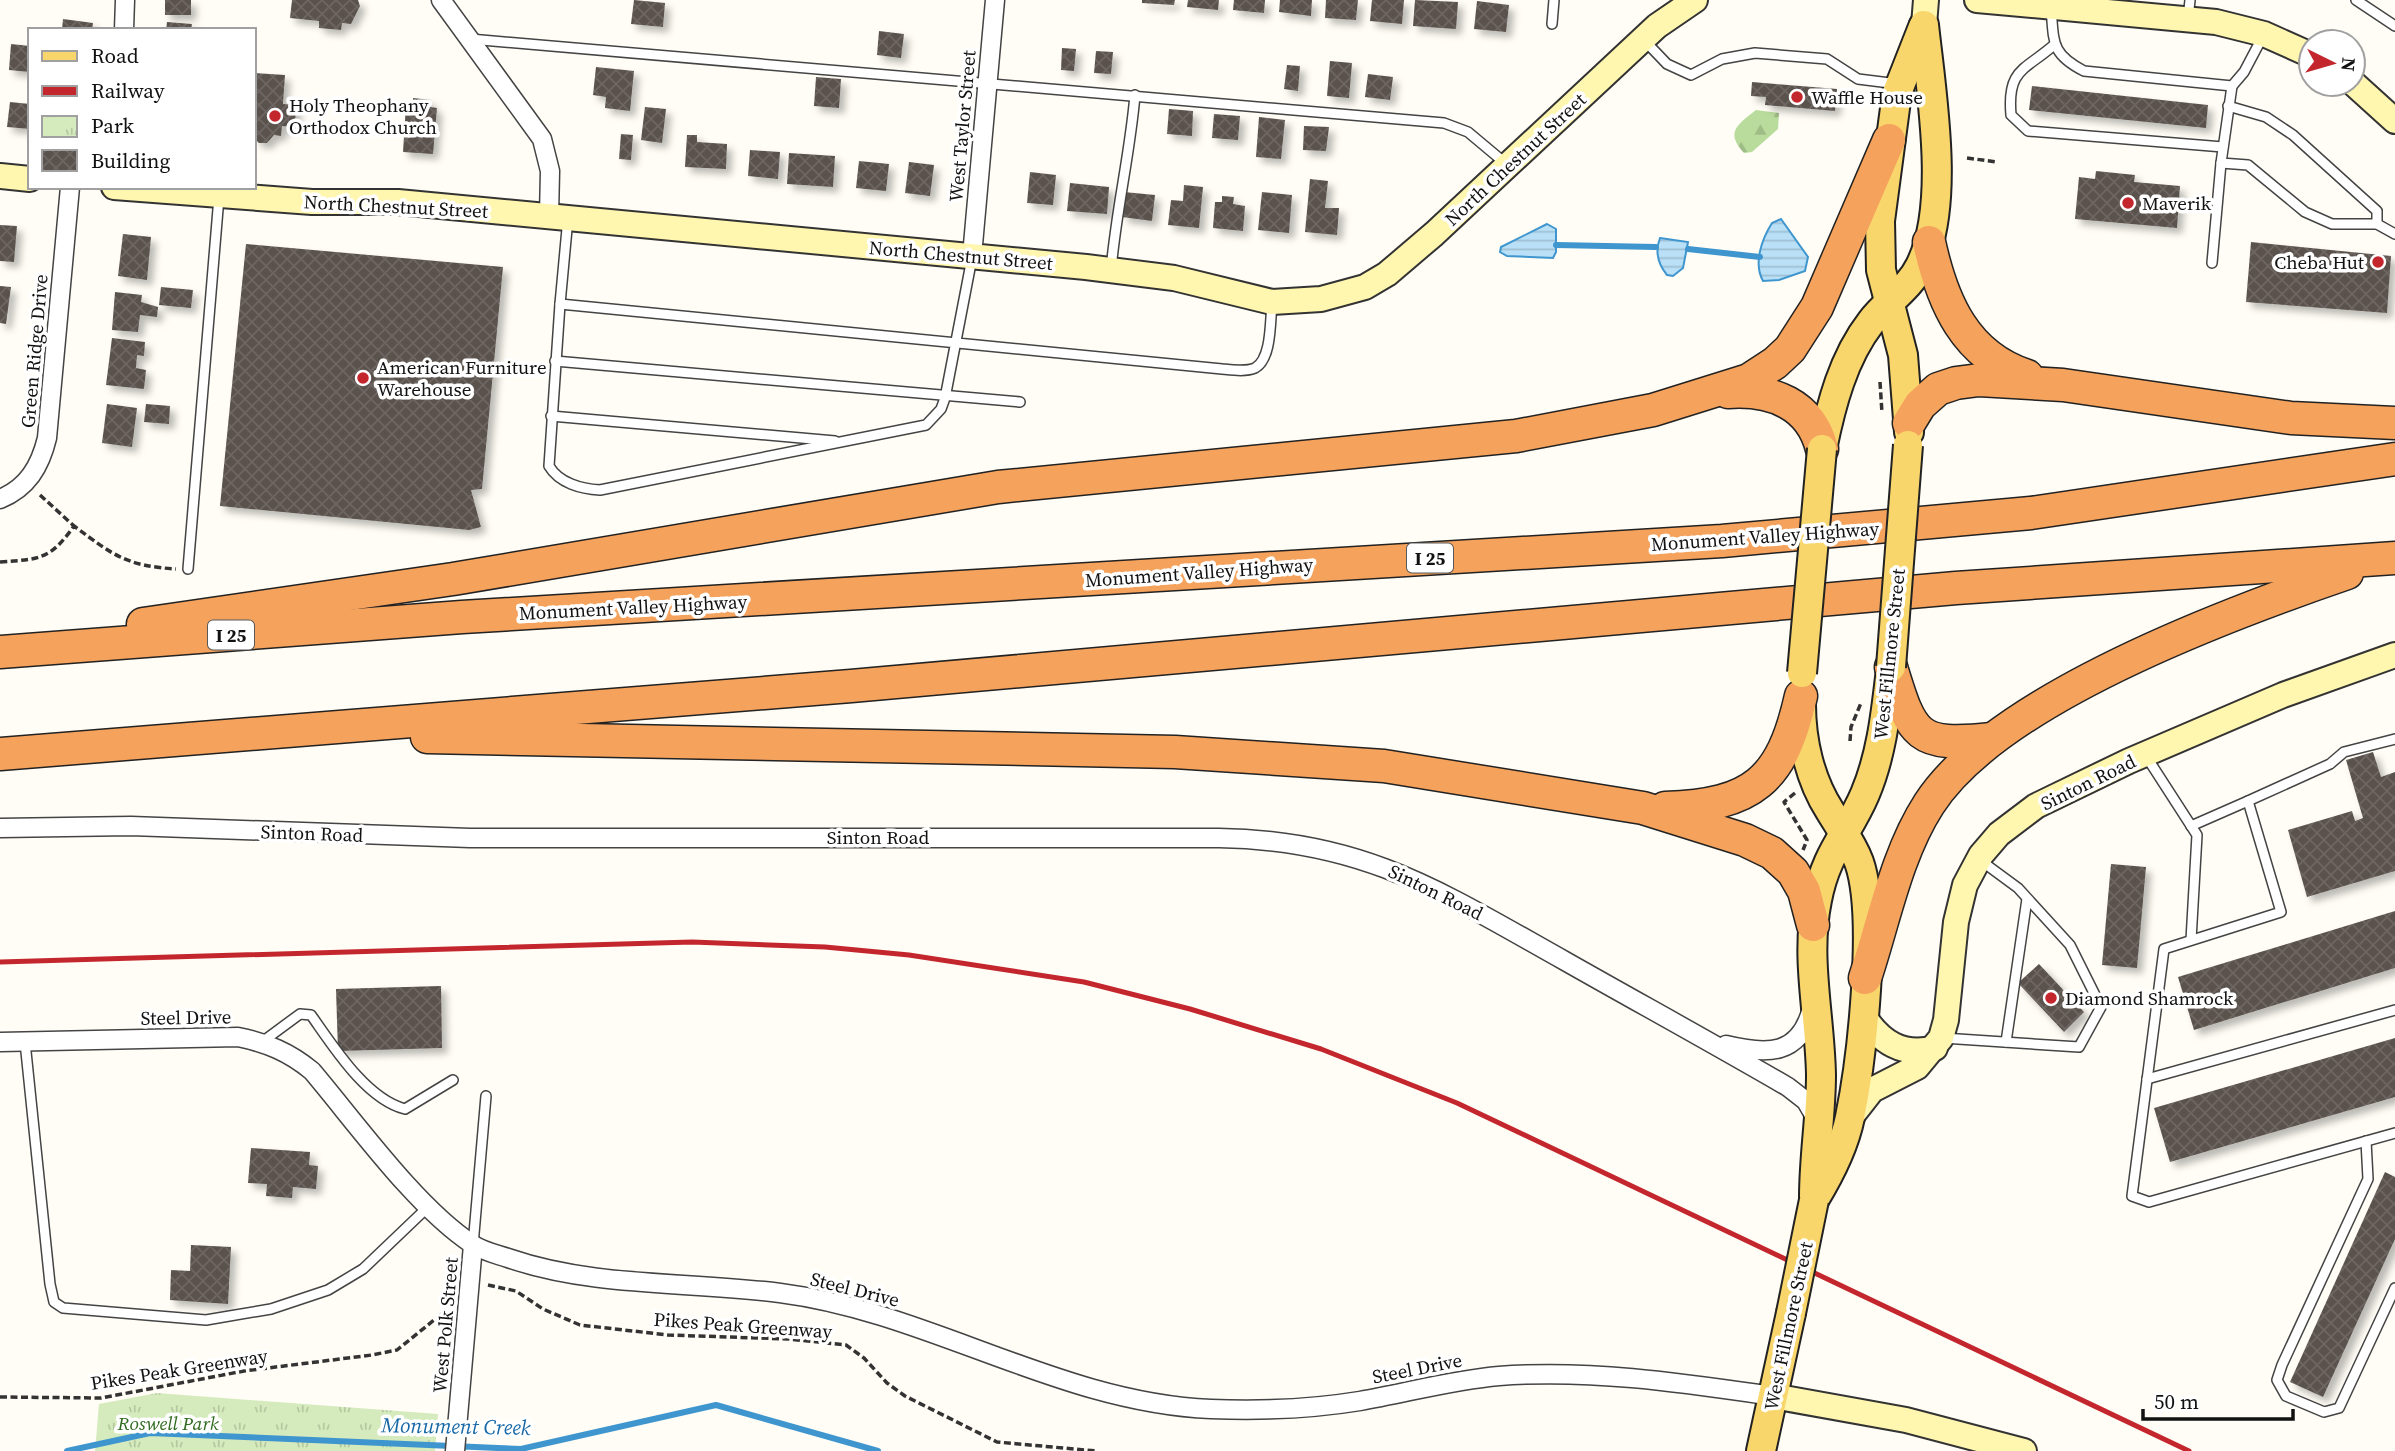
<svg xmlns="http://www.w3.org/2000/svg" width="2395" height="1451" font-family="'Source Serif 4',serif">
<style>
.forest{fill:url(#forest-firs)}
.park{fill:url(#park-tufts)}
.water{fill:url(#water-rules);stroke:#3f96cf;stroke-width:2}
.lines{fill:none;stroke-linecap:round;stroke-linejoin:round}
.stream{stroke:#3f96cf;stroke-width:6}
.building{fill:url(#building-cross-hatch);filter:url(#shadow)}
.lane-casing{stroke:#444;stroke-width:12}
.street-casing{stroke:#444;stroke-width:21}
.secondary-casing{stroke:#333;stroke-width:28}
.primary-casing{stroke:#222;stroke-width:32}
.highway-casing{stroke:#222;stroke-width:35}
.path{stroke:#333;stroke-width:3.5;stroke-dasharray:7 3.5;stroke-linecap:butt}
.lane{stroke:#fff;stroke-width:9}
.street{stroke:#fff;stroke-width:18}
.secondary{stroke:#fff6b0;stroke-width:24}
.primary{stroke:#f9d66b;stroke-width:28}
.highway{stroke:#f5a25d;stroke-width:32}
.rail{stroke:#c4262e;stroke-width:5}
.primary-bridge-casing{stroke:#222;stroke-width:32;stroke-linecap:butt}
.primary-bridge{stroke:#f9d66b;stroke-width:28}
.poi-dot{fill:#c4262e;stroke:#fff;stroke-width:2.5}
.labels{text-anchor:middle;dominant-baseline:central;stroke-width:7;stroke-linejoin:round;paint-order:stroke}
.shield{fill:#fff;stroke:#585858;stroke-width:2}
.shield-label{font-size:18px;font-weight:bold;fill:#111}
.poi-label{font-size:19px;fill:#111;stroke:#fff;text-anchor:start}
.street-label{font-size:19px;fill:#111;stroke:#fff}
.park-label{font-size:19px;font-style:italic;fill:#2f6b1f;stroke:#fff}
.water-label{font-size:21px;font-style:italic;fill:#1768a6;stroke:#fff}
</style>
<defs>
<pattern id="forest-firs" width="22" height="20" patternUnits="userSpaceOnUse" patternTransform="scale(1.75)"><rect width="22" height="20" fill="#b9dc9c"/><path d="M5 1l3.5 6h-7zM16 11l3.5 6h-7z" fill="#9ebc85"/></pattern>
<pattern id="park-tufts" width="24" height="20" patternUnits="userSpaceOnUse" patternTransform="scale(1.75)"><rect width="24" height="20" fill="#d5ebbd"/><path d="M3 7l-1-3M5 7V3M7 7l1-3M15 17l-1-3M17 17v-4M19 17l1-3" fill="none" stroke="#b6c8a1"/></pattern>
<pattern id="water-rules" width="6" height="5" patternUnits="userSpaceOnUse" patternTransform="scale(1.75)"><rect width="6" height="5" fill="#b9e0f7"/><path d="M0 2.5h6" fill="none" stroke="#9ebfd3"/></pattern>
<pattern id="building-cross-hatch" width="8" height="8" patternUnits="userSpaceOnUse" patternTransform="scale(1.75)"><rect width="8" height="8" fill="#5a524d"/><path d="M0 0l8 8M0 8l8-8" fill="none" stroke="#6d6662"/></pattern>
<filter id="shadow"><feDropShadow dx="5.5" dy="5.5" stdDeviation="3.5" flood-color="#0004"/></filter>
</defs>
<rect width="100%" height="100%" fill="#fffdf5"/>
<path class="forest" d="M1756,110L1779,113L1778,129L1752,152L1744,153C1725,132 1737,125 1756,110Z"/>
<path class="park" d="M157,1393L438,1414L435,1451H95L99,1404Z"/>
<g class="water">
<path d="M1781,219L1808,257L1805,271L1779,280L1763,281C1753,263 1762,239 1772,223Z"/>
<path d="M1547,224L1556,229V252L1553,258L1507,256L1500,252L1501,247Z"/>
<path d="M1660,238L1688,242L1683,268L1673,276L1667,275C1658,264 1655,251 1660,238Z"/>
</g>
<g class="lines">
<g class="stream">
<path d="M1556,245L1656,247"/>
<path d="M1688,249L1760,257"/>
<path d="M67,1451L150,1433L521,1449L716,1405L878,1451"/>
</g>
</g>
<g class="building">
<rect x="165" y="0" width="26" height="15"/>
<path d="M292,0H358L360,6L351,24L342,23L341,30L319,28V21L290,18Z"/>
<path d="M634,0L665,3L663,27L631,24Z"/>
<path d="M1142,0H1175L1174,5L1142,3Z"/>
<path d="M1188,0H1219L1218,10L1187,7Z"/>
<path d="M1234,0H1265L1264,13L1233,10Z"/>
<path d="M1280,0H1312L1311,16L1279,12Z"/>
<path d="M1326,0H1358L1356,20L1325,18Z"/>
<path d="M1372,0H1404L1402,24L1370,21Z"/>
<path d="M1415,0L1458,2L1456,29L1413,26Z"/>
<path d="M1477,1L1509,5L1506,32L1474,29Z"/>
<path d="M63,19L93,23L92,30H62Z"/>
<path d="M167,22L192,24L191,30H166Z"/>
<path d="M879,31L904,34L901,58L877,55Z"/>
<path d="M11,44L30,46V72L9,70Z"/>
<path d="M1062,48L1076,49L1074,71L1061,70Z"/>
<path d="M1096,51L1113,52L1111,74L1094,73Z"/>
<path d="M1330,61L1352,63L1349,98L1327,96Z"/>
<path d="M1287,65L1300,66L1298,91L1284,89Z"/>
<path d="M596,67L634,71L630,111L605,108L606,97L593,95Z"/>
<path d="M254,73L285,75L283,104L296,105L295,127L282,126L281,136L274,135L267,143H259L254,138Z"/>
<path d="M1368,74L1393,77L1390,100L1365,97Z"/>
<path d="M816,77L841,79L839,108L814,106Z"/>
<path d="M1752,82L1837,89L1835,111L1765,105L1766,97L1751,96Z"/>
<path d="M2032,86L2208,105L2206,128L2029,110Z"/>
<path d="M413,98L431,100L430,107L437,108L433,154L403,152L406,105H413Z"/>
<path d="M10,102L30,104V129L7,127Z"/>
<path d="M645,107L666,109L662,143L641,140Z"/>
<path d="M1169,109L1193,111L1192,136L1167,134Z"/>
<path d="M1214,114L1240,116L1238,140L1212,138Z"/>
<path d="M1259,117L1285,120L1281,159L1256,157Z"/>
<path d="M1304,126L1329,127L1326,151L1303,150Z"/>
<path d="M621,134L633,135L631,160L619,159Z"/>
<path d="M687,135H697V142L727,144L726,169L685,167Z"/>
<path d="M750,150L780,152L778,179L748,176Z"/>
<path d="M789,153L835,156L833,187L787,184Z"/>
<path d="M859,161L889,164L886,191L856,188Z"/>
<path d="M909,162L934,165L930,196L905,193Z"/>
<path d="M2096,171L2135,175L2134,182L2180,186L2177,228L2075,219L2079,177L2095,179Z"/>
<path d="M1030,172L1056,175L1053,205L1027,203Z"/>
<path d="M1310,179L1328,181L1325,208H1339L1337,235L1305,232Z"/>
<path d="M1070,183L1109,187L1107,214L1067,211Z"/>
<path d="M1184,185L1203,187L1199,228L1168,225L1171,200L1183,201Z"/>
<path d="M1124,192L1155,195L1152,221L1122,217Z"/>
<path d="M1262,192L1292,195L1289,233L1258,230Z"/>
<path d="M1222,196L1234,197L1233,204L1245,206L1243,231L1213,228L1215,202H1222Z"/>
<path d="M0,225L17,226L14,262L0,261Z"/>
<path d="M123,234L151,237L147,280L118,276Z"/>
<path d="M2251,242L2391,256L2387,313L2246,302Z"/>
<path d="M246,244L503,267L482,489L471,490L481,527L469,530L220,506Z"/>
<path d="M0,286L11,287L6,324L0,323Z"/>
<path d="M161,287L193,290L191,308L159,305Z"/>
<path d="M115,292L142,295L141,302L158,307L157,317L140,315L138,332L112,330Z"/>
<path d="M112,338L145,342L144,356L137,355L136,368L146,370L144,389L106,385Z"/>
<path d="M107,404L137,408L132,447L102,443Z"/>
<path d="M146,404L170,406L169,424L144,422Z"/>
<path d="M2373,752L2381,777L2395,772V871L2307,897L2288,830L2352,811L2355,821L2363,818L2346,760Z"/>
<path d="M2111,864L2146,867L2137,968L2102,965Z"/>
<path d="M2395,911V968L2194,1030L2178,977Z"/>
<path d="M2039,964L2084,1012L2064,1032L2018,983Z"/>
<path d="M441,986L442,1048L338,1051L336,989Z"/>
<path d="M2395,1038V1097L2170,1162L2154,1108Z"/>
<path d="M251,1148L310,1152L309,1165L318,1166L316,1189L293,1187L292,1198L266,1196L267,1184L248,1183Z"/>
<path d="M2385,1172L2395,1177V1239L2323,1397L2290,1382Z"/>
<path d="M191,1245L231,1247L228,1304L170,1300L171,1270L190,1271Z"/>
</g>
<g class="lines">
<defs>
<g id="lane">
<path d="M2356,0L2395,26"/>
<path d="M2051,8C2054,43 2051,54 2084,71L2232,86L2244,72L2263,36"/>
<path d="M2188,19L2190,0"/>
<path d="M1552,24L1554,0"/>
<path d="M470,39L1444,123L1468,132L1505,163"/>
<path d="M1644,40L1667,64L1691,75L1722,59L1755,53L1827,59L1858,79L1898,84"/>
<path d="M2054,45C2024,71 2007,69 2011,115L2028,131L2223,147"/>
<path d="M2232,86L2221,163L2248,165L2305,212L2332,224H2377L2395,234"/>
<path d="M2228,106L2266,117L2293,135L2377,211V224"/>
<path d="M972,258L945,398L941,409L926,425L600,490C581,489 559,483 549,466L560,304L1222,369C1232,370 1246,372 1255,368C1272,359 1270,320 1272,304"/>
<path d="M2212,263L2221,163"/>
<path d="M1111,270C1116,211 1130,154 1135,95"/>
<path d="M560,304L568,218"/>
<path d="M555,361L1020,402"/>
<path d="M551,416L835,441"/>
<path d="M188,569L219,197"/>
<path d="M2395,739L2344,752L2330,764L2248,801L2281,912L2164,949L2132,1196L2149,1202L2395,1133"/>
<path d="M2146,756L2197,835L2191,940"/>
<path d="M2191,826L2248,801"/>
<path d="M1943,1038L2079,1047L2101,1007L2070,945L2018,888L1980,860"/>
<path d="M25,1042L50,1284L54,1302L63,1308L206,1320L271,1309L328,1290L363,1269L429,1206"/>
<path d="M262,1042L300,1014L311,1015C333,1046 366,1099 405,1109L453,1080"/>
<path d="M2006,1042L2027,899"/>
<path d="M2147,1079L2395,1010"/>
<path d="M2366,1141L2368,1179L2282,1365L2277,1380L2286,1396L2324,1412L2339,1408L2395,1288"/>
<path d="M473,1245L486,1096"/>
</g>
<g id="street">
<path d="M441,0L542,139L550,171L549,216"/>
<path d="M124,30L125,0"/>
<path d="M972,256L995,0"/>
<path d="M0,499C27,488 40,467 47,438L70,187"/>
<path d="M0,828L131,826L470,838H1219C1365,840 1443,893 1565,961C1639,1003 1714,1044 1788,1087L1806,1101L1817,1120"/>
<path d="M0,1042L238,1037C267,1043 289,1052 312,1071C356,1123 416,1207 472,1244C482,1251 496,1254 508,1258C595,1288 690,1281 780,1293C929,1312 1060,1403 1211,1409C1261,1411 1311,1409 1360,1401C1406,1393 1452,1380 1499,1376C1591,1369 1683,1383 1773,1396"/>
<path d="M1726,1045C1767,1055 1800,1056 1812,1008"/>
<path d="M455,1451L473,1245"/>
</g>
<g id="secondary">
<path d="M1977,0L2216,22L2264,34L2311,55"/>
<path d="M1924,25L1926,0"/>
<path d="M2353,83L2395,121"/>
<path d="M0,176L30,179"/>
<path d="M114,187L312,202H398L1086,267L1174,278L1272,302L1321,299L1365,287L1387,274L1434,234L1657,26L1695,0"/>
<path d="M1863,1015C1880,1042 1903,1057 1935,1048"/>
<path d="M1850,1118L1872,1090L1917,1067L1941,1038L1946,1020L1956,922L1965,885L1981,855L1999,834L2036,806L2129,761L2283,695L2395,655"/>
<path d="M1773,1396L1906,1420L2024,1451"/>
</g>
<g id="primary">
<path d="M1909,432L1903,355L1881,270L1880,221L1897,93L1923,27"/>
<path d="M1822,449C1831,405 1843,358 1871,322C1886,302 1909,289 1920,266C1951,205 1931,91 1924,25"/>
<path d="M1801,704C1801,741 1810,780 1830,811C1840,828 1852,843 1859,862C1878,916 1862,1059 1850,1117C1844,1147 1830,1174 1814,1200"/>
<path d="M1814,1197C1814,1156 1821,1116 1821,1075C1820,1016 1805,958 1817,900C1826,852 1848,834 1865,794C1882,754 1886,711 1891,669"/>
<path d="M1761,1451L1791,1313"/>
</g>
<g id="highway">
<path d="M1929,242C1942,302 1965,356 2027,376"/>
<path d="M1728,392C1772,389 1811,404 1822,449"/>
<path d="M1909,423L1920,405L1938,389L1956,383L1979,380L2063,385L2291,418L2395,423"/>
<path d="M143,624L453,579L998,487L1516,436L1653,410L1749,380L1775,363L1790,349L1817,307L1889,140"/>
<path d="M0,652L462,617L1722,541L2031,513L2395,459"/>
<path d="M1891,667C1912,737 1917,747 1992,739"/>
<path d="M427,737L1175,752L1384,766L1643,808L1745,840L1772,853L1793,872L1804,891L1813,925"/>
<path d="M0,754L851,686L1956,588L2395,558"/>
<path d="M1665,808C1753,805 1782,781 1801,696"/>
<path d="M1865,978C1884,921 1896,855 1929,804C1997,699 2230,613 2347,573"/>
</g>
</defs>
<use href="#lane" class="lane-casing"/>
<use href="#street" class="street-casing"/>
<use href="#secondary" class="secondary-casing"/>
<use href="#primary" class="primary-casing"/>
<use href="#highway" class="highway-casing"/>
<g class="path">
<path d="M1967,158L1997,162"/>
<path d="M1880,382L1882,413"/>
<path d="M40,495L74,526"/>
<path d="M0,562C40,559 50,560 74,526C113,555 126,566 176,569"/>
<path d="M1850,741L1851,727L1861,703"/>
<path d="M1795,793L1784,802L1807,840L1803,850"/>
<path d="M488,1285L516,1291L543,1309L580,1325L668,1335L789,1339L846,1345L864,1358L887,1383L905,1396L997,1442L1096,1451"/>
<path d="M0,1397L101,1398L244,1371L372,1355L397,1350L444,1312L449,1286"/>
</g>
<use href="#lane" class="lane"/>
<use href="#street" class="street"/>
<use href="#secondary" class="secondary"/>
<use href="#primary" class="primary"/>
<use href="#highway" class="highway"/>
<path class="rail" d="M0,962L692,942L825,947L909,955L1084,982L1190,1009L1321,1049L1457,1103L2189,1451"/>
<defs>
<g id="primary-bridge">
<path d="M1891,667L1908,445"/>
<path d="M1802,673L1822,449"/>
<path d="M1791,1313L1814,1200"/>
</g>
</defs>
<use href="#primary-bridge" class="primary-bridge-casing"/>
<use href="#primary-bridge" class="primary-bridge"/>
</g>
<g class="poi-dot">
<circle cx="1797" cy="97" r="7"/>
<circle cx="275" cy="116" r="7"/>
<circle cx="2128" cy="203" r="7"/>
<circle cx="2378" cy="262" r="7"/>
<circle cx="363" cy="378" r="7"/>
<circle cx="2051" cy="998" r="7"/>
</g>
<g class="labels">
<g class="shield">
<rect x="1407" y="543.5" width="46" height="29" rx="5"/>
<rect x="208" y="620.5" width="46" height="29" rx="5"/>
</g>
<g class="shield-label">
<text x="1430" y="558">I 25</text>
<text x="231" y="635">I 25</text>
</g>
<g class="poi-label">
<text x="1811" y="97">Waffle House</text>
<text x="289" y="105">Holy Theophany<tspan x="289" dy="22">Orthodox Church</tspan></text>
<text x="2142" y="203">Maverik</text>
<text x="2364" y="262" text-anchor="end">Cheba Hut</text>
<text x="377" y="367">American Furniture<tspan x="377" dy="22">Warehouse</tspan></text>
<text x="2065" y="998">Diamond Shamrock</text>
</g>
<g class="street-label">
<text transform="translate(962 126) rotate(-85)">West Taylor Street</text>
<text transform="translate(1515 159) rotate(-43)">North Chestnut Street</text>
<text transform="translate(396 206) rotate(3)">North Chestnut Street</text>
<text transform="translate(961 255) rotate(5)">North Chestnut Street</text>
<text transform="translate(34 351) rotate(-85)">Green Ridge Drive</text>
<text transform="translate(1765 536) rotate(-4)">Monument Valley Highway</text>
<text transform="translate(1199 572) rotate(-4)">Monument Valley Highway</text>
<text transform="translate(633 607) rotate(-3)">Monument Valley Highway</text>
<text transform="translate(1889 654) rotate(-84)">West Fillmore Street</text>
<text transform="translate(2088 782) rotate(-26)">Sinton Road</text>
<text transform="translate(312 833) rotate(2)">Sinton Road</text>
<text x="878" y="837">Sinton Road</text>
<text transform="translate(1436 892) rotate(26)">Sinton Road</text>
<text transform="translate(186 1017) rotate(-1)">Steel Drive</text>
<text transform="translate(855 1289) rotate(14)">Steel Drive</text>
<text transform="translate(445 1325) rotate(-85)">West Polk Street</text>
<text transform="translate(743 1325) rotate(4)">Pikes Peak Greenway</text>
<text transform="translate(1788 1326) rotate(-78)">West Fillmore Street</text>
<text transform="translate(1417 1368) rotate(-11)">Steel Drive</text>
<text transform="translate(179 1369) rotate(-9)">Pikes Peak Greenway</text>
</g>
<g class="park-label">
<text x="168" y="1423">Roswell Park</text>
</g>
<g class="water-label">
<text transform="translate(456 1426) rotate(1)">Monument Creek</text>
</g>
</g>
<rect x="28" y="28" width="228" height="161" fill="#ffffff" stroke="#a0a0a0" stroke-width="2"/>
<rect x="42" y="51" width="35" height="10" fill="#f9d66b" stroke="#a0a0a0" stroke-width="2"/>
<text x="91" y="63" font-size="21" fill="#111111">Road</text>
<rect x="42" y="86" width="35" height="10" fill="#c4262e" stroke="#a0a0a0" stroke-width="2"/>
<text x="91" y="98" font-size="21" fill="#111111">Railway</text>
<rect x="42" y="116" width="35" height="21" fill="url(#park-tufts)" stroke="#a0a0a0" stroke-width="2"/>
<text x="91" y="133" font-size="21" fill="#111111">Park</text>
<rect x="42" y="150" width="35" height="21" fill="url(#building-cross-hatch)" stroke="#a0a0a0" stroke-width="2"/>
<text x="91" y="168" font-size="21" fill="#111111">Building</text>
<g transform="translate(2332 63) rotate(95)"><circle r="33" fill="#ffffff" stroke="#a0a0a0" stroke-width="2"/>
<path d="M0-5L12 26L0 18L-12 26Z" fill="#c4262e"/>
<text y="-10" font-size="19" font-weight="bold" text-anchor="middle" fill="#111111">N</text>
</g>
<path d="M2143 1409v10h150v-10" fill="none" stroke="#111111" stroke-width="3.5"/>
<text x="2154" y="1409" font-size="21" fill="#111111" stroke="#ffffff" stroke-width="5" paint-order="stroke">50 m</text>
</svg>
